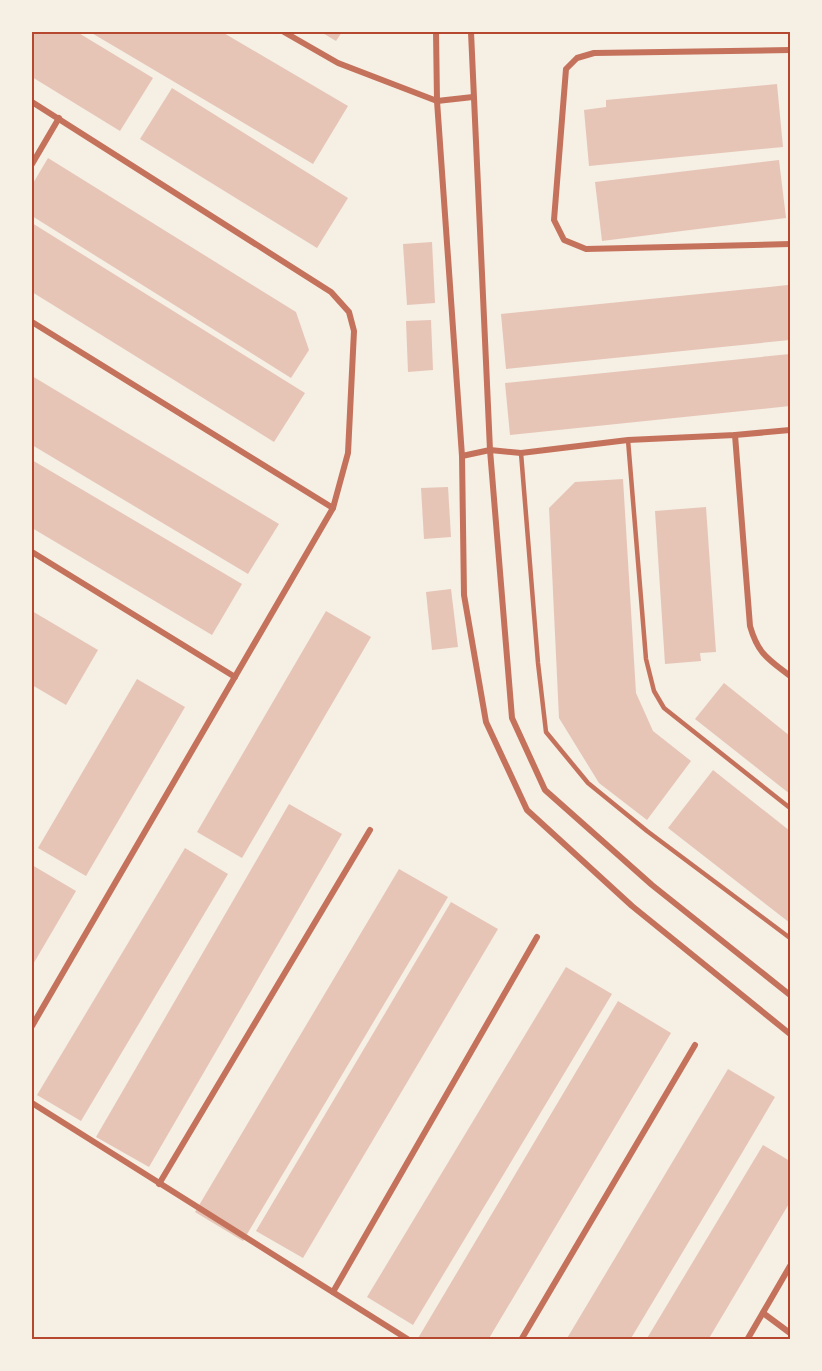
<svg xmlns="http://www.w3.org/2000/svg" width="822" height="1371" font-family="'IBM Plex Serif',serif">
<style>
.building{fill:#e6c5b7}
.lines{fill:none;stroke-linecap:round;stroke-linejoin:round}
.service{stroke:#c5725c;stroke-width:4.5}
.minor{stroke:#c5725c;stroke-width:6}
.neatline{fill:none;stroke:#b5482f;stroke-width:2}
</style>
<rect width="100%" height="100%" fill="#f6efe4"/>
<g class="building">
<path d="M32,32H77L153,78L120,131L32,77Z"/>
<path d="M90,32H222L348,106L313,164Z"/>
<path d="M321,32H342L336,41Z"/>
<path d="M777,84L783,147L589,166L584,110L606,107V100Z"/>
<path d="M172,88L348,198L317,248L140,139Z"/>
<path d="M48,158L296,312L309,350L291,378L32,216V185Z"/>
<path d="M779,160L786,218L602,241L595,182Z"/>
<path d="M32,223L305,393L274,442L32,292Z"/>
<path d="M432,242L435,303L407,305L403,244Z"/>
<path d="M788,285L790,340L506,369L501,314Z"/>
<path d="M431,320L433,370L408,372L406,321Z"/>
<path d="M790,354V406L510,435L505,383Z"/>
<path d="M32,376L279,524L248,574L32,445Z"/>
<path d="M32,460L242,584L212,635L32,528Z"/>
<path d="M623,479L636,693L653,731L691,761L647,820L599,783L559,718L549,508L575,482Z"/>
<path d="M448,487L451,537L424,539L421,488Z"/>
<path d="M706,507L716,652L700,653L701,661L665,664L655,511Z"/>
<path d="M451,589L458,647L432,650L426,592Z"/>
<path d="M32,611L98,650L66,705L32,685Z"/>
<path d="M326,611L371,637L242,858L197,832Z"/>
<path d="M137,679L185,707L86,876L38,848Z"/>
<path d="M724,683L790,736V794L695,719Z"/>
<path d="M713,770L790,831V923L668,828Z"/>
<path d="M289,804L342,834L149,1167L96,1137Z"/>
<path d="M185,848L228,874L81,1121L37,1095Z"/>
<path d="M32,865L76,891L32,966Z"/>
<path d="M399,869L448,897L243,1241L195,1212Z"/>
<path d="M451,902L498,929L303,1258L256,1231Z"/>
<path d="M566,967L612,994L413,1325L367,1297Z"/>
<path d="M618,1001L671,1033L634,1095L488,1340H417Z"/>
<path d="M728,1069L775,1097L739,1158L630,1340H566Z"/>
<path d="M763,1145L790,1161V1202L708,1340H646Z"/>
</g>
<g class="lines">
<g class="service">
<path d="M628,440L646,659L654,691L664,708L790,808"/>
<path d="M521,453L538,663L546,732L588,783L647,831L790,938"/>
</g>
<g class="minor">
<path d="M284,32L338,63L437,101L473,97"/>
<path d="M436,32L437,101L462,456L464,595L486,722L527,810L632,906L790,1034"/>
<path d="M471,32L490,450L512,718L545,790L652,885L790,995"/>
<path d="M790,50L594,53L577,58L566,69L554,220L564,240L586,249L790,244"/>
<path d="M32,102L331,292L349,312L354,331L348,453L333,508L32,1026"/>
<path d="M32,164L59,118"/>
<path d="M32,322L333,508"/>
<path d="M735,435L750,626C758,654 768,659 790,676"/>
<path d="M462,456L490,450L521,453L628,440L735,435L790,430"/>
<path d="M32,552L235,677"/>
<path d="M32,1103L409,1340"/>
<path d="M159,1184L370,830"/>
<path d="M333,1292L537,937"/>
<path d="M763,1313L790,1333"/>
<path d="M521,1340L695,1045"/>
<path d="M747,1340L790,1266"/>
</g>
</g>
<rect width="822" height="1371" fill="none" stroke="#f6efe4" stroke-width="66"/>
<rect x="33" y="33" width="756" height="1305" class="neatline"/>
</svg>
